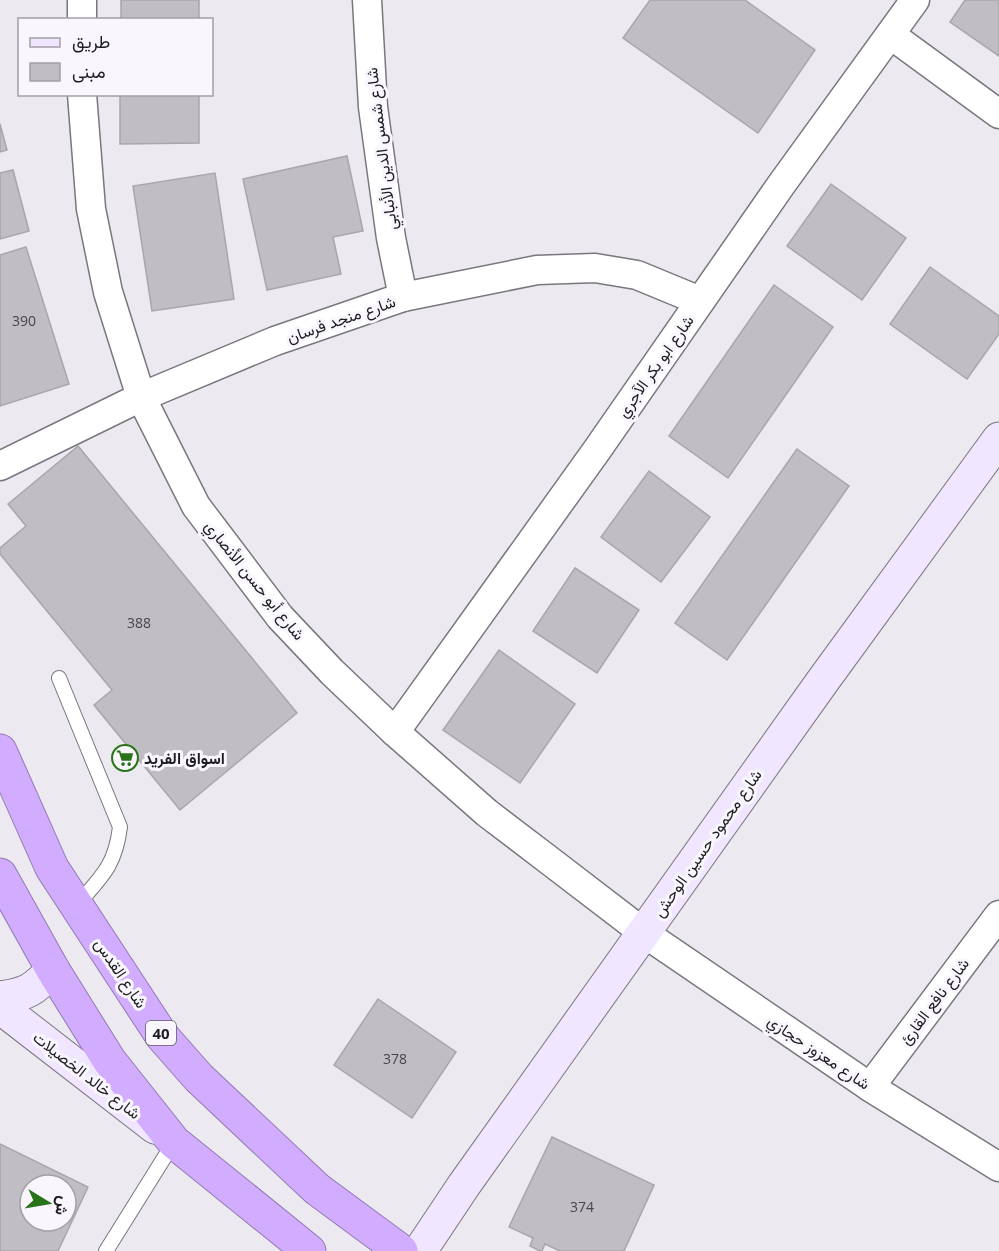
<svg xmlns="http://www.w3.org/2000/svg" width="999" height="1251" font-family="'Open Sans',Vazirmatn,sans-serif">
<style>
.building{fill:#c0bec4;stroke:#a8a6ab;stroke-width:1.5;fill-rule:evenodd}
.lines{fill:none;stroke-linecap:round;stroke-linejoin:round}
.lane-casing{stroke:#79777d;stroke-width:16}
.street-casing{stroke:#79777d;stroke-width:31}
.secondary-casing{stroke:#79777d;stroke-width:35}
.highway-casing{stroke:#927ab1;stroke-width:35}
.lane{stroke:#fff;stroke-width:14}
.street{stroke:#fff;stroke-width:28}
.secondary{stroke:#f1e6ff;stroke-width:33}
.highway{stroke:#d1acff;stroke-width:33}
.labels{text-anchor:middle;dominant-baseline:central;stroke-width:6;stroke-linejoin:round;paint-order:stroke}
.number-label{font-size:14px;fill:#464549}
.shield{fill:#f9f7fd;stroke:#605e62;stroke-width:1.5}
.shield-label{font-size:15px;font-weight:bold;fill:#1e1d20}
.street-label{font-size:16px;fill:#1e1d20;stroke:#f9f7fd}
.poi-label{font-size:16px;font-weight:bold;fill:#1e1d20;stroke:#f9f7fd;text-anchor:start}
</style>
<rect width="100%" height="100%" fill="#eceaf0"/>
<g class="building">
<rect x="121" y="0" width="78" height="20"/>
<path d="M650,0H745L815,50L758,133L623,38Z"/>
<path d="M965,0H999V56L950,22Z"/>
<path d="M120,94H199V143L120,144Z"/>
<path d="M0,124L7,150L0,152Z"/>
<path d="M347,156L363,231L333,237L341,274L267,290L243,179Z"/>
<path d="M13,170L29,231L0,239V173Z"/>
<path d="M215,173L234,299L152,311L133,186Z"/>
<path d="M831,184L906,238L862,300L787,246Z"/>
<path d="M26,247L69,384L0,406V255Z"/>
<path d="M930,267L999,316V334L967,379L890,324Z"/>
<path d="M774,285L833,327L728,478L669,436Z"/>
<path d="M78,446L297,713L180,810L94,705L112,690L0,554V548L26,526L8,504Z"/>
<path d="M797,449L849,486L727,660L675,623Z"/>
<path d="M649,471L710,517L661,582L601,537Z"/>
<path d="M575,568L639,610L597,673L533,631Z"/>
<path d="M499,650L575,704L520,783L443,730Z"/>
<path d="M378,999L456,1052L412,1118L334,1065Z"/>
<path d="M552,1137L654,1185L624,1251H560L545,1244L542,1251H540L530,1246L533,1238L509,1227Z"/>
<path d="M0,1144L88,1187L58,1251H0ZM30,1185H66V1221H30Z"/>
</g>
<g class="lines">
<defs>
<g id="lane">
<path d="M59,678L120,827C115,867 101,877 76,906"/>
<path d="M106,1251L174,1142"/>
</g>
<g id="street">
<path d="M367,0L373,107L391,238L403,297"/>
<path d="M82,20V0"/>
<path d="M891,35L999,114"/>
<path d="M82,94L91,209L108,292L141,397L196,506L280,617L332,672L395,732L487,813L550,861L644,933L870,1087L999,1167"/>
<path d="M0,466L141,397L275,341L403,297L537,270L595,268L637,275L700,301"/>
<path d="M395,732L597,450L781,185L915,0"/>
<path d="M870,1087L999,915"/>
</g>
<g id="secondary">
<path d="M0,998C28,994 33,990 53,970"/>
<path d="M0,1007L155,1127"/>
<path d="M420,1251L464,1185L822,682L999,439"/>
</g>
<g id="highway">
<path d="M0,751L52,868L162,1036L199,1078L317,1189L401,1251"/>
<path d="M0,875L53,970L109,1060L174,1142L309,1251"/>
</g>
</defs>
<use href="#lane" class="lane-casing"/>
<use href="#street" class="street-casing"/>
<use href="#secondary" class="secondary-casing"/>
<use href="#highway" class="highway-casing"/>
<use href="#lane" class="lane"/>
<use href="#street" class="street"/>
<use href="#secondary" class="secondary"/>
<use href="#highway" class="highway"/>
</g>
<defs>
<symbol id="supermarket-ring" viewBox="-11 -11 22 22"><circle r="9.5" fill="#f9f7fd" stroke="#287318" stroke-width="1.5"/><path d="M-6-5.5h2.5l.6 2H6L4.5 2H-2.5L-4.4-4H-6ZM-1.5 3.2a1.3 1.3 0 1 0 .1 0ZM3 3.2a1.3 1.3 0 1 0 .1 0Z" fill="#287318"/></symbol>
</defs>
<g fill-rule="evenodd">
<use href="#supermarket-ring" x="110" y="743" width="30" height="30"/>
</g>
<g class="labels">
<g class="number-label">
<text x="24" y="320">390</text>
<text x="139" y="622">388</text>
<text x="395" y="1058">378</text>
<text x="582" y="1206">374</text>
</g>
<rect class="shield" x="146" y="1021" width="30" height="24" rx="4.5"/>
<g class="shield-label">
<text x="161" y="1033">40</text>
</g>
<g class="street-label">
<text transform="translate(381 149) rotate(-97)">شارع شمس الدين الأنبابي</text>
<text transform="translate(341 319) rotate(-19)">شارع منجد فرسان</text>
<text transform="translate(655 366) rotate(-55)">شارع ابو بكر الآجري</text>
<text transform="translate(255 580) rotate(51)">شارع أبو حسن الأنصاري</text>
<text transform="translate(707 843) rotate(-55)">شارع محمود حسين الوحش</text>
<text transform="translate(121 973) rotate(56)">شارع القدس</text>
<text transform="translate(934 1001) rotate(-53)">شارع نافع القارئ</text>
<text transform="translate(819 1052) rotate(34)">شارع معزوز حجازي</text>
<text transform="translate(87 1075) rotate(38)">شارع خالد الخصيلات</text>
</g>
<g class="poi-label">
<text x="144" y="758">اسواق الفريد</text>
</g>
</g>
<rect x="18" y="18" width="195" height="78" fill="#f9f7fd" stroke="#a1a0a5" stroke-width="1.5"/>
<rect x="30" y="38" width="30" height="9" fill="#f1e6ff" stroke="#a1a0a5" stroke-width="1.5"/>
<text x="72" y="48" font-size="18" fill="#1e1d20">طريق</text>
<rect x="30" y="63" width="30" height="18" fill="#c0bec4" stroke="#a1a0a5" stroke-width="1.5"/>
<text x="72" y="78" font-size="18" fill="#1e1d20">مبنى</text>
<g transform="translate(48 1203) rotate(101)"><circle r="28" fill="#f9f7fd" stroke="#a1a0a5" stroke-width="1.5"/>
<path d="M0-4.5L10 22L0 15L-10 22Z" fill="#287318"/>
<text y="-9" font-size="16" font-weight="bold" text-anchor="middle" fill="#1e1d20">ش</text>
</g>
</svg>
